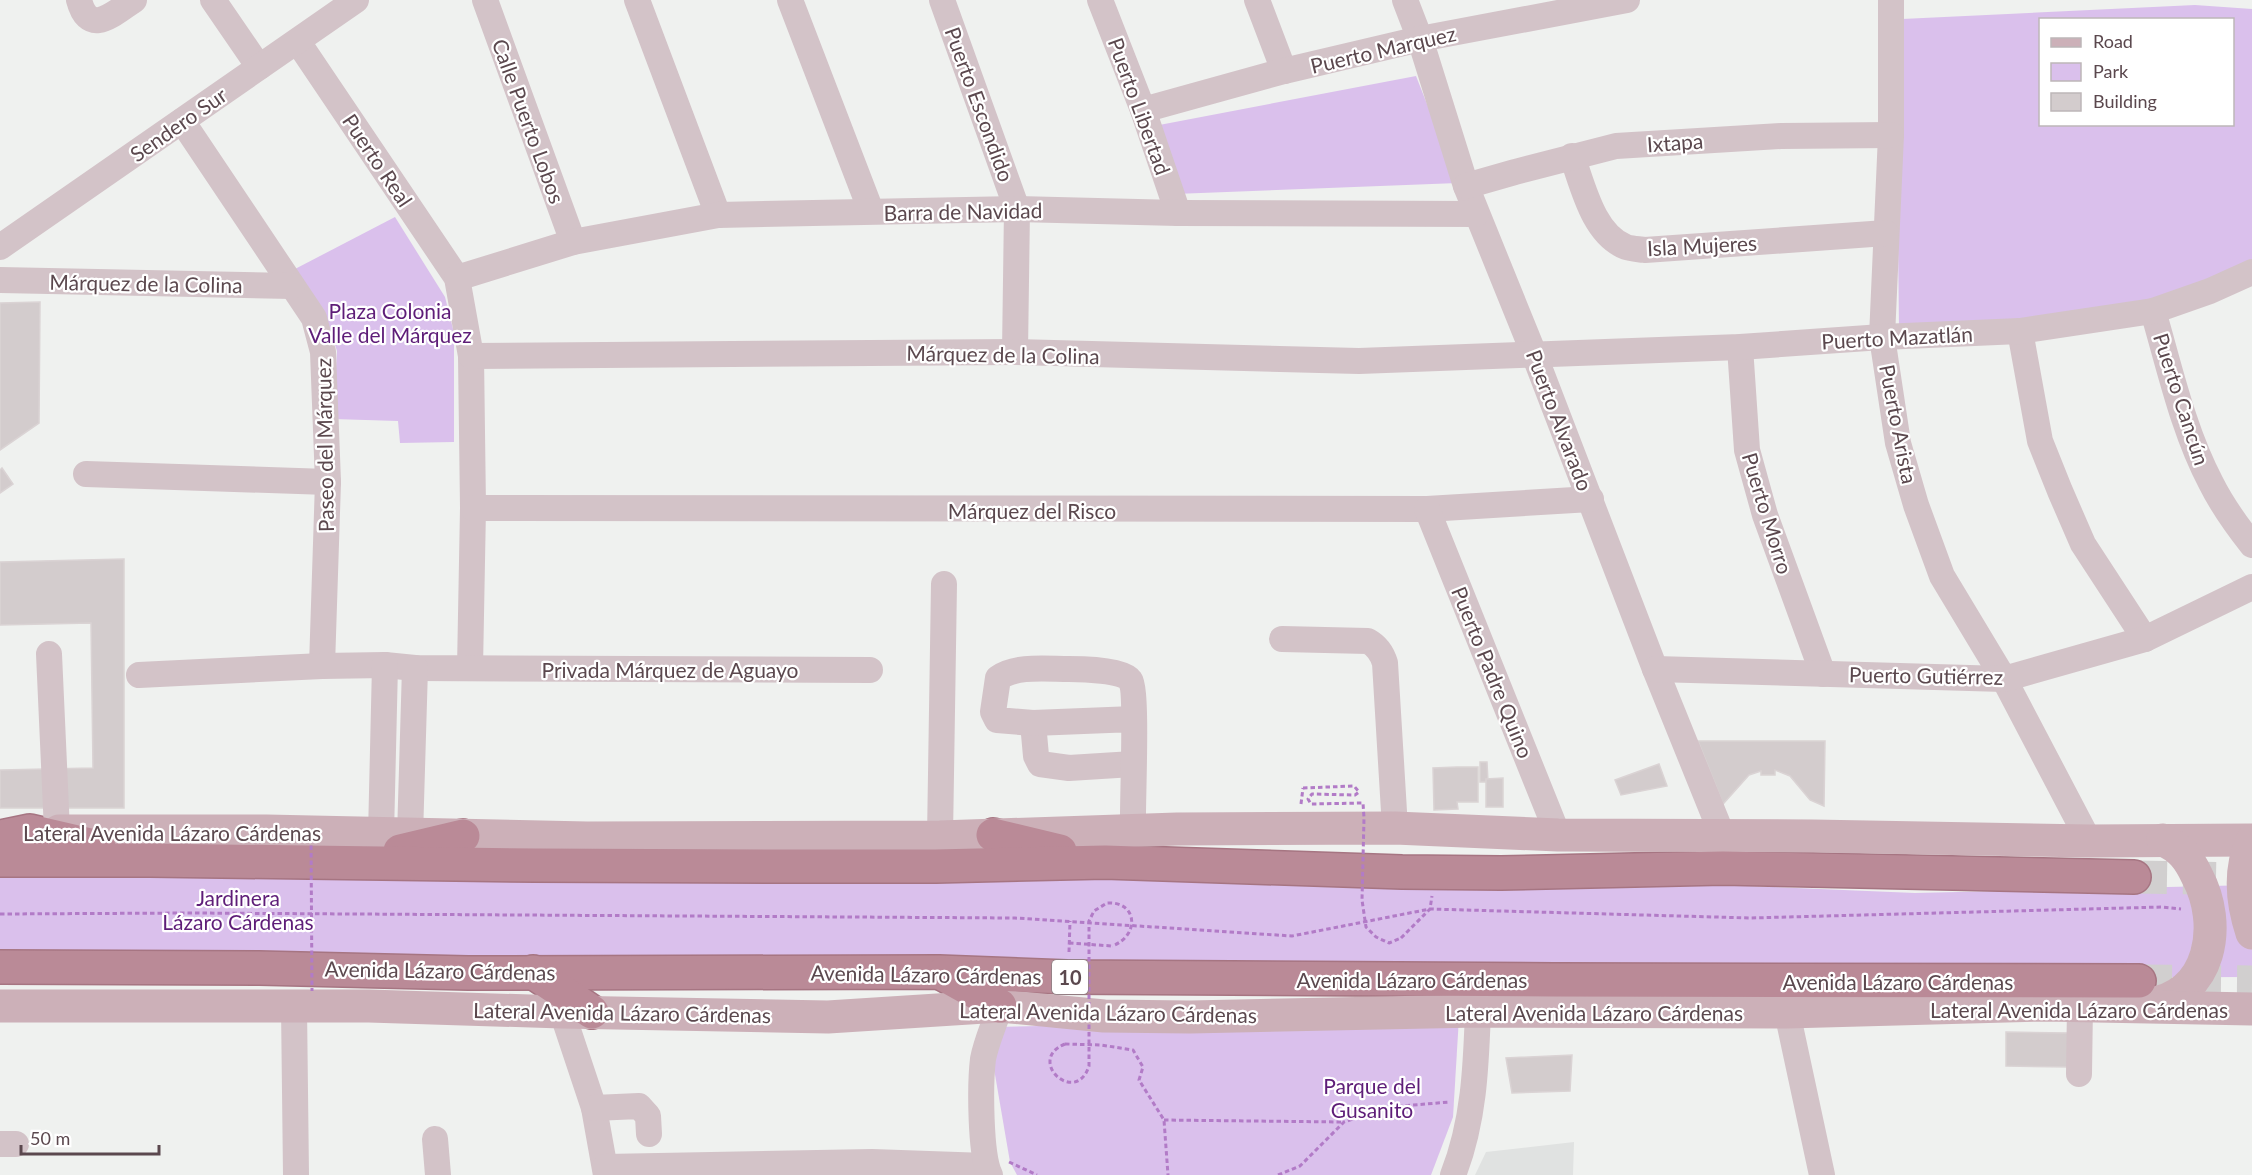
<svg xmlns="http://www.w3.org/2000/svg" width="2252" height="1175" font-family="Lato,sans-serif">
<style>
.education{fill:#e0e2e1}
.green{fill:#dac0ec;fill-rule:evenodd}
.building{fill:#d3cccd;stroke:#dad3d4;stroke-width:1.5}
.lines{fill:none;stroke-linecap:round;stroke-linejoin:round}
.highway-tunnel{stroke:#d1cfcf;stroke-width:33;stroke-dasharray:33 16;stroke-linecap:butt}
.highway-casing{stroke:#a67582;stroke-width:36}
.path{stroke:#b27bc7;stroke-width:3;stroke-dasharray:4.5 3;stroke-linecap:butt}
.minor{stroke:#d3c3c8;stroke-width:26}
.major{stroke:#ccb0b8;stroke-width:33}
.highway{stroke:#ba8a97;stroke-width:33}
.path-bridge{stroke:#b27bc7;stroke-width:3;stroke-dasharray:4.5 3;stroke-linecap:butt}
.labels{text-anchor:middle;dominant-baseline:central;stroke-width:4.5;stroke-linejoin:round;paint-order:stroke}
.shield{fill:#fff;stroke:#8c7f83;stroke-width:1.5}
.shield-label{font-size:20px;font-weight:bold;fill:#5b484e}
.street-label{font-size:21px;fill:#5b484e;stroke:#fff}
.park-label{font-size:21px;fill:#5e1d78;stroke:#fff}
</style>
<rect width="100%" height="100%" fill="#eff1ef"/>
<path class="education" d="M1574,1142L1573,1175H1475L1486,1152Z"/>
<g class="green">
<path d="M2195,5L2252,9V265L2173,299L2036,318L1899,329L1897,143L1902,19ZM2040,20H2232V124H2040Z"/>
<path d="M1416,76L1458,183L1175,194L1154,126Z"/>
<path d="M395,217L445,297L454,333V442L400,443L398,421L333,419L337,351L328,323L295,269Z"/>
<path d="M0,860L1561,878L1915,893L2252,885V977L1920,978L0,960Z"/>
<path d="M1459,1017L1453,1117L1431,1175H1017L1010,1162L992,1057L996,1027Z"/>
</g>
<g class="building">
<path d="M40,302L39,423L0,450V303Z"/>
<path d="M2,468L13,484L0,493V470Z"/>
<path d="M124,559V808H0V770L93,768L91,623L0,625V562Z"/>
<path d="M1698,741H1825L1824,806L1810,800L1790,776L1775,770V775H1761V771L1749,775L1723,804Z"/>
<path d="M1480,762H1487L1488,782H1480Z"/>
<path d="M1659,764L1667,786L1621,795L1615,780Z"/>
<path d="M1457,767H1478V802H1457L1458,809L1434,810L1433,768Z"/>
<path d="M1503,778V807H1486V779Z"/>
<path d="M2006,1032L2068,1033L2069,1067L2006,1066Z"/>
<path d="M1572,1055L1570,1091L1512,1093L1506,1058Z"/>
</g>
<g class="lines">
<g class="highway-tunnel">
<path d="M2134,877L2252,879"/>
<path d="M2139,981L2252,982"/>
</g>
<defs>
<g id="highway">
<path d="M993,835L1060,851"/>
<path d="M0,837L30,831L99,847"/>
<path d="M400,851L463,836"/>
<path d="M0,860H150L535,865L767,866H936L1105,862L1402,872L1501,873L1723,868L2134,877"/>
<path d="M0,967L259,968L468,973L939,972L1067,977L1554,980L2139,981"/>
<path d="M533,972L592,1012"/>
<path d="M943,974L1000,1006"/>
</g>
</defs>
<use href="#highway" class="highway-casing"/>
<g class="path">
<path d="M1301,804L1303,788"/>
<path d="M0,914L190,913L1015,918L1292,936L1430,909L1750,918L2162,907L2181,909"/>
<path d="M1401,938L1430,909L1432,896"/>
<path d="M1069,943L1112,946"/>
<path d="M1069,952L1070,921"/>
<path d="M1065,1044L1101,1045L1133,1050L1143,1067L1139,1080L1164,1120L1168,1175"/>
<path d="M1164,1120L1344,1122"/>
<path d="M1009,1162L1037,1175"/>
<path d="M1278,1175L1300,1166L1344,1122L1390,1107L1449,1102"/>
</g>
<g class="minor">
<path d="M79,0C89,38 114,13 134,0"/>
<path d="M213,0L259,67"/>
<path d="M485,0L573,242"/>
<path d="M637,0L718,215"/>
<path d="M790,0L871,211"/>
<path d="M942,0L1017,209L1015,352"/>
<path d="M1100,0L1143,110L1178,213"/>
<path d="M1257,0L1284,71"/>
<path d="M1405,0L1420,39L1466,186L1534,354L1655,669L1723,837"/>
<path d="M1891,0V135L1882,337L1898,443L1916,505L1942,576L2004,679L2089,841"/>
<path d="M298,42L457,278L471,356L473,508L470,668"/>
<path d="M1143,110L1284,71L1420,39L1627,0"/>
<path d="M182,121L314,318L323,352L328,482L322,666"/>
<path d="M1572,156C1583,186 1593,234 1626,247C1632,249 1639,249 1645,250L1886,233"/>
<path d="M1466,186L1515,172L1616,146L1781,136L1891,135"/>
<path d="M0,247L356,0"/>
<path d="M457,278L573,242L718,215L1017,209L1178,213L1476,214"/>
<path d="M0,280L292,286"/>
<path d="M2153,311C2170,369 2183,430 2211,483C2222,505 2237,526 2252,545"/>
<path d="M2020,331L2040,441L2060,491L2083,544L2145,639"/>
<path d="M1740,347L1747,450L1765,515L1823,674"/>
<path d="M471,356L1015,352L1359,361L1740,347L1882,337L2020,331L2153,311L2210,291L2252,272"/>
<path d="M86,474L328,482"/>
<path d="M473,508L1427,509L1591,499"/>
<path d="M1427,509L1558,835"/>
<path d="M1282,639L1368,641C1377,646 1382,653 1385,663L1395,828"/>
<path d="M49,654L57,831"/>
<path d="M1655,669L2004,679L2145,639L2252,587"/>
<path d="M139,675L322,666L385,665L415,668L870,670"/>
<path d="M1033,723L1036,756L1040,764L1069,768L1133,764"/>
<path d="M1133,830C1132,807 1138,691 1130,680C1124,670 1081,669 1069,669C1047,669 1016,665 998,678L993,712L997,720L1033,723L1134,719"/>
<path d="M381,835L385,665"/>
<path d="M410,836L415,668"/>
<path d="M940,837L944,584"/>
<path d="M294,1007L296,1175"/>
<path d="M562,1012L594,1108L606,1175"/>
<path d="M1787,1012L1822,1175"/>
<path d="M2079,1074L2080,1006"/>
<path d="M594,1108L639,1106L648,1116L649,1134"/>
<path d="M435,1139L438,1175"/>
<path d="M0,1144H16"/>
<path d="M605,1167L872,1162L986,1166"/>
<path d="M990,1175C980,1155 980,1084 983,1059C986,1042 995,1023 1000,1006"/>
<path d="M1453,1175C1474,1122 1476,1067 1478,1011"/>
</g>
<g class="major">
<path d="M59,831H267L587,838L940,837L1177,829L1395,828L1558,835L1813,836L2089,841L2252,840"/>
<path d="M2252,841C2239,870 2242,903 2252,933"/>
<path d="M2149,1004C2212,995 2223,924 2197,876C2189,859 2181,848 2163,840"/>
<path d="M0,1006H369L562,1012L828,1017L1000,1006L1104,1016L1190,1017L1478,1011L1787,1012L2045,1005L2252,1009"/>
</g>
<use href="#highway" class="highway"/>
<g class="path-bridge">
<path d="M1303,788L1354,786L1359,792L1355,795L1312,794L1308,799L1311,804L1363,803L1364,818L1362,900L1366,927L1376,937L1389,943L1401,938"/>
<path d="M311,838L312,991"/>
<path d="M1065,1044C1025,1060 1076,1107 1089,1066V921L1094,911L1107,903C1138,901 1140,936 1112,946"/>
</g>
</g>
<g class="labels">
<rect class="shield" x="1052" y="960" width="36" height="34" rx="4.5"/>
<g class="shield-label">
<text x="1070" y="977">10</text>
</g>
<g class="street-label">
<text transform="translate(1383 49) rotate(-13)">Puerto Marquez</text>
<text transform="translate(980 104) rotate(70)">Puerto Escondido</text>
<text transform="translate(1140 106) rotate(70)">Puerto Libertad</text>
<text transform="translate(529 121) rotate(70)">Calle Puerto Lobos</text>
<text transform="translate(178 124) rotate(-35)">Sendero Sur</text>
<text transform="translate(1675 142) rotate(-4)">Ixtapa</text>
<text transform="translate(378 160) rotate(56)">Puerto Real</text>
<text transform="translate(963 211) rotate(-1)">Barra de Navidad</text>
<text transform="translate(1702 245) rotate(-3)">Isla Mujeres</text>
<text transform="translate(146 283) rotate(1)">Márquez de la Colina</text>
<text transform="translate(1897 337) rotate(-3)">Puerto Mazatlán</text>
<text transform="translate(1003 354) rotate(1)">Márquez de la Colina</text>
<text transform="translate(2182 399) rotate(72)">Puerto Cancún</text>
<text transform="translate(1560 420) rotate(69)">Puerto Alvarado</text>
<text transform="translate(1899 424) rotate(79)">Puerto Arista</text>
<text transform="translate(324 445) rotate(-91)">Paseo del Márquez</text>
<text x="1032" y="510">Márquez del Risco</text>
<text transform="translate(1768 513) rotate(73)">Puerto Morro</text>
<text x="670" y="669">Privada Márquez de Aguayo</text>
<text transform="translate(1493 672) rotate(68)">Puerto Padre Quino</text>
<text transform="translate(1926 675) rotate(1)">Puerto Gutiérrez</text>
<text x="172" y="832">Lateral Avenida Lázaro Cárdenas</text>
<text transform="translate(440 970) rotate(1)">Avenida Lázaro Cárdenas</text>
<text transform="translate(926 974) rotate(1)">Avenida Lázaro Cárdenas</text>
<text x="1412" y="979">Avenida Lázaro Cárdenas</text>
<text x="1898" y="981">Avenida Lázaro Cárdenas</text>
<text x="2079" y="1009">Lateral Avenida Lázaro Cárdenas</text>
<text transform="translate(622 1012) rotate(1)">Lateral Avenida Lázaro Cárdenas</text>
<text transform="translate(1108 1012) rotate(1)">Lateral Avenida Lázaro Cárdenas</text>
<text x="1594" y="1012">Lateral Avenida Lázaro Cárdenas</text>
</g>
<g class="park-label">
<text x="390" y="310">Plaza Colonia<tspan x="390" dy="24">Valle del Márquez</tspan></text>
<text x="238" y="897">Jardinera<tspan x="238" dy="24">Lázaro Cárdenas</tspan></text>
<text x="1372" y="1085">Parque del<tspan x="1372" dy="24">Gusanito</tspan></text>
</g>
</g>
<rect x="2039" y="18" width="195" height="108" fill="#ffffff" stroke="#bdb6b8" stroke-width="1.5"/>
<rect x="2051" y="38" width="30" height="9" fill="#ccb0b8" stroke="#bdb6b8" stroke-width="1.5"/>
<text x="2093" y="48" font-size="18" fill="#5b484e">Road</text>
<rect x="2051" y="63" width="30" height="18" fill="#dac0ec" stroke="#bdb6b8" stroke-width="1.5"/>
<text x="2093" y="78" font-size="18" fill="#5b484e">Park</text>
<rect x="2051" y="93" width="30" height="18" fill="#d3cccd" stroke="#bdb6b8" stroke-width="1.5"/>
<text x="2093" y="108" font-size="18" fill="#5b484e">Building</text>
<path d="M21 1145v9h138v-9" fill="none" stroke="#5b484e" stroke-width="3"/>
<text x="30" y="1145" font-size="18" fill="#5b484e" stroke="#ffffff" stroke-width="4.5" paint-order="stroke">50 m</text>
</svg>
